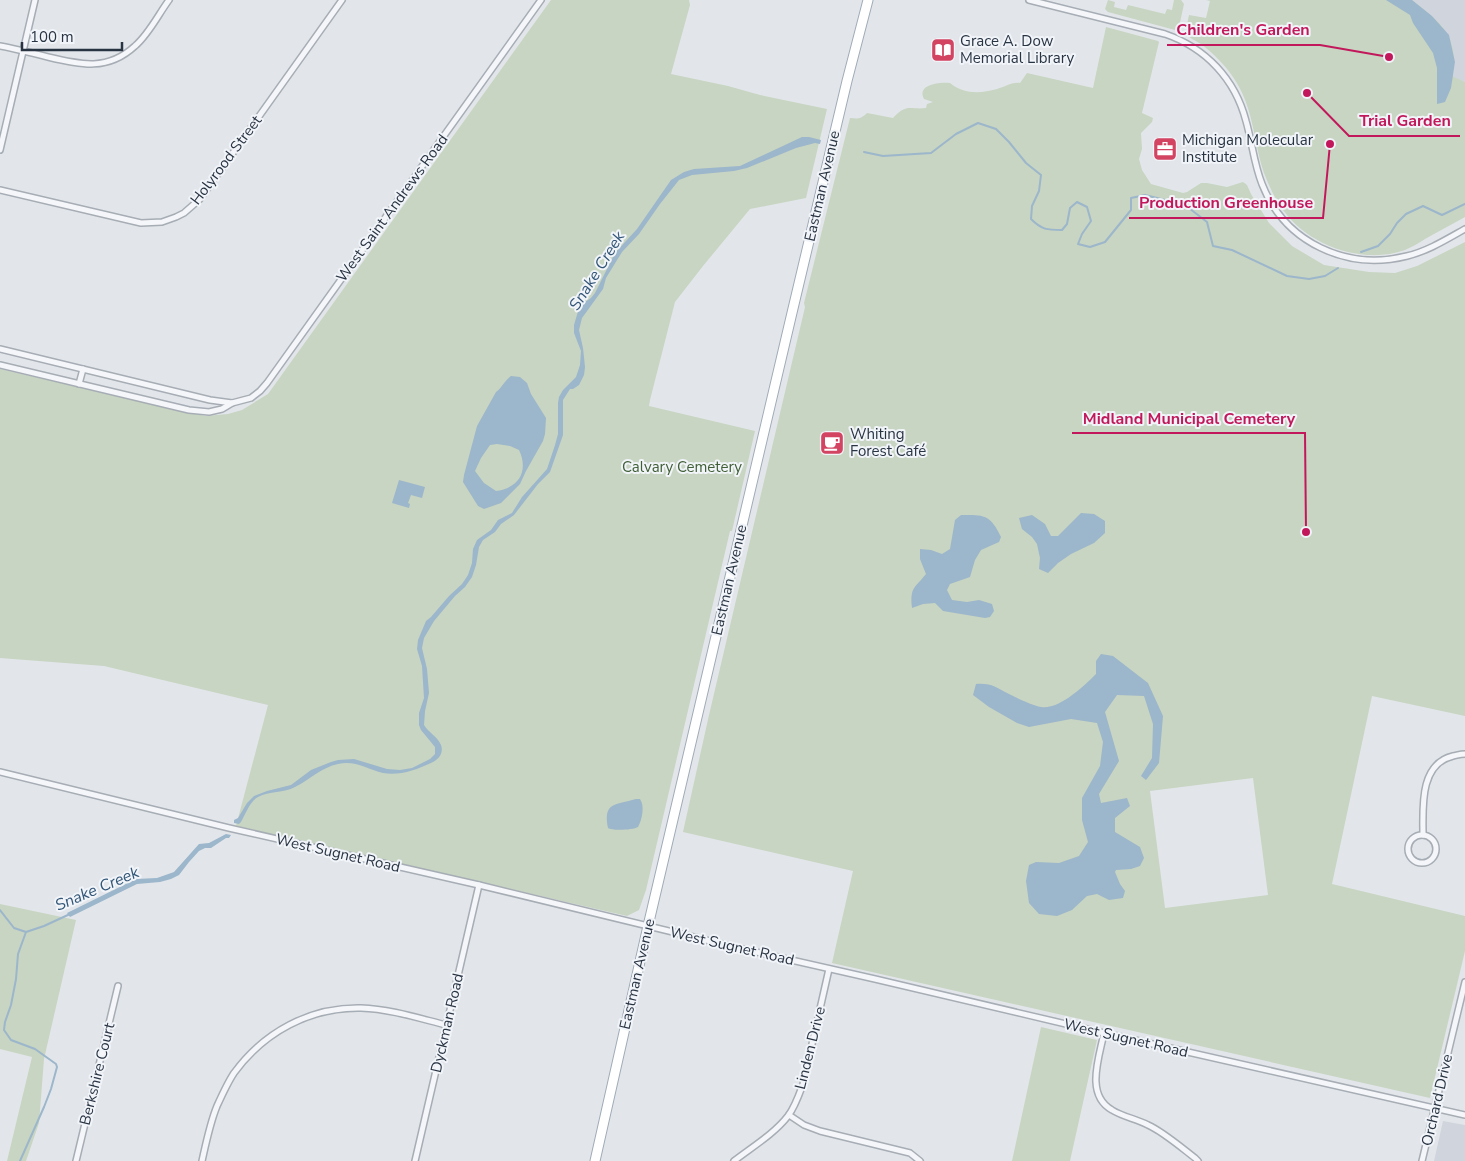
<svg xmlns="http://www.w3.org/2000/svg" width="1465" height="1161" font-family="'Nunito Sans',sans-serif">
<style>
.built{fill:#d0d5dd}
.green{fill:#c8d5c2;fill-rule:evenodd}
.water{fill:#9cb6cb;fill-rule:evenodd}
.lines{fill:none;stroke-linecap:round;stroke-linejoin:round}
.stream{stroke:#9cb6cb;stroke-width:2}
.street-casing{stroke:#a7adb5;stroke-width:8}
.primary-casing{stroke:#a0abb7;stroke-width:11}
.street{stroke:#f5f6f9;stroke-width:5}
.primary{stroke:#fff;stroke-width:9}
.labels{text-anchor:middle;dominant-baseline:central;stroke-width:4;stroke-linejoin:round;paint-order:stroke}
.poi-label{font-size:15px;fill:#293443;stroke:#f1f4f8;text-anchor:start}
.street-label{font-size:15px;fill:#293443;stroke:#f1f4f8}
.park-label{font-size:15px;fill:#405f36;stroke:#f1f4f8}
.water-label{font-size:16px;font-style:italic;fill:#325678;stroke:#f1f4f8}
.leader{fill:none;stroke:#c2185b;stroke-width:2}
.callout-dot{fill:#c2185b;stroke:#f1f4f8;stroke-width:2}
.callout-label{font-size:16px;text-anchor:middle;font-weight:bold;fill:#c2185b;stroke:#f1f4f8;stroke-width:4;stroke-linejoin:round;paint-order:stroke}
</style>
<rect width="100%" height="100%" fill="#e2e6ea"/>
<g class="built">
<path d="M1412,0H1465V82L1452,77L1455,62L1432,16Z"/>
<path d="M1443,1121L1465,1125V1161H1434Z"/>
</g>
<g class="green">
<path d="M551,0H689L690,5L671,74L728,86L760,95L827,109L806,198L750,209L703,266L675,302L650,400L649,406L755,431L732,531H730L646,890L639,910L627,916L236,826L268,705L104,666L0,658V369L205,416L228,414L242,410L268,394Z"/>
<path d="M1108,0L1115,2L1114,7L1126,10L1128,5L1165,14L1167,9L1172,10L1174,0H1181L1184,4L1179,27L1175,30L1108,12L1105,9Z"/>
<path d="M1206,0H1412C1441,23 1460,36 1452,76L1465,82V217C1452,224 1438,232 1425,239C1419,243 1412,247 1405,250C1363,265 1309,246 1283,210C1275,199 1269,186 1264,173C1253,140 1254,107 1233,77C1225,65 1213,53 1201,44C1196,41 1190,38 1185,34L1189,15L1206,18L1210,1Z"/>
<path d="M1106,27L1158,41L1159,42L1142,113L1153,118L1152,122L1141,133L1142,149L1139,159L1142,170L1151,184L1183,193L1187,192L1201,183H1207L1227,187L1243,182L1247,185L1251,194L1269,223L1292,246L1324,265L1369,272L1395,273L1417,266L1465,242V716L1372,696L1332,884L1465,916V951L1430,1098L832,963L853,871L683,832L709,715L805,307L804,303L850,118C858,119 861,119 867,113L893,118C907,103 910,110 926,108L927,104L933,102L924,99C916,84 941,82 950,83C963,94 980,94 997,89C1005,87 1011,82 1020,83L1027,73L1093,88ZM1253,778L1268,895L1165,908L1150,791Z"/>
<path d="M0,904L76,920L44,1059L39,1123L26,1161H7L32,1057L0,1049Z"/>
<path d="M1041,1027L1097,1040L1070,1161H1012Z"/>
</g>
<g class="water">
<path d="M1386,0H1412L1432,16L1449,35L1455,62L1451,88L1445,102L1437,104V68L1433,53L1413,23L1410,15Z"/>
<path d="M802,137H809L821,140L820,144L815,143L796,148L747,168L734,171L692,175L679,180L660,204L639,234L622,252L606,278L603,289L582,318L579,330L583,348L585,367L584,375L579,385L573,389H570L563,400V435L550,472L538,484L514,515L501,524L495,532L483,540L479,547L476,565L472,577L465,587L455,596L434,621L424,638L422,648L427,669L429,693L425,711L424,725C428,732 438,737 441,745C444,754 438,760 431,763C416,770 399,776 383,773C367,769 355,760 338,764C322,767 309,780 295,787C284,793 269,791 258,797C250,801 245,815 241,822L239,824L234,823V820L238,818L247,803L254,796L267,791L291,785L311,770L331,762L338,760L354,759L387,769L400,770L412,768L430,759L435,754V747L421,730L419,725V713L424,698L422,666L417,649L418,640L426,621L431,617L449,596L462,584L468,575L472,563L473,549L477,540L491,530L498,520L512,513L522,497L547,469L555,445L558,434V403L559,397L563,390L576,377L580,365L581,351L574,333V325L579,308L582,304L591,298L595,293L615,253L637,229L671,180L684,172L694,169L740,166Z"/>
<path d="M511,376L520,377L527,383L531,394L546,418L545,434L543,441L526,471L520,484L501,503L484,509L478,506L463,482L464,475L477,426L496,392C502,388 504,381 511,376ZM497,444L510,446L519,450C529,471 519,488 496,491L484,483L475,471L481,458L490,445Z"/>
<path d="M399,480L425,487L422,498L411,495L408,503L410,504L409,508L392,503Z"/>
<path d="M1081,513L1094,514L1105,521V533L1094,543L1071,554L1058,563L1048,573L1039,569L1040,558L1037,544L1032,537L1022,529L1019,518L1032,515L1045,524L1051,536H1058Z"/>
<path d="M961,515C984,515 990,514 1001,537L999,542L981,550L975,560L970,577L950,584L947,590L952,600L967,602L979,600L992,604L994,611L990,617L985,618L943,611L935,603L923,604L912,608C910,587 914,589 926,574L920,559V549L931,550L942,554L950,549L955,520Z"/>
<path d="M1101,654L1113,656L1148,683L1163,716L1159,763L1146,780L1141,776L1152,758L1153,724L1144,696L1117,695L1105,712L1119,761L1099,794L1101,803L1127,798L1130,806L1115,818V832L1140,847L1144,858L1140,866L1131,869L1116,870L1115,872L1120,884L1125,891L1123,898L1109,900L1097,894L1087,896L1072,910L1057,916L1039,914L1029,903L1026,881L1029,865L1036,862L1059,863L1079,856L1088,842L1082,820V798L1100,766L1103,742L1097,723L1071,719L1029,727L1017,723L989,707L973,695L976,684C992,683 995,687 1009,694C1017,698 1032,705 1041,707C1059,710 1084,686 1096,674V661Z"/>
<path d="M636,799H640C645,806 642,820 638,827C633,830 612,831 608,828C603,802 615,805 636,799Z"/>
<path d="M226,834L231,835L229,838H226L211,848H205L199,851L189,862L179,875L171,879L160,882L137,884L70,917L67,913L136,879L157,878L174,872L199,844L209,843Z"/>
</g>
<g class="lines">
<g class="stream">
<path d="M864,152L883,156L931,153L956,134L978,123L996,129L1009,142L1026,163L1041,175L1039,191L1032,206L1031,219C1042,230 1047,230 1062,230L1067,224L1070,208L1077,202L1087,207L1091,221L1082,234L1078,244L1090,247L1105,242L1131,210V198L1145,195L1185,205L1207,222L1213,246L1232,250L1287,276L1309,279L1325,276L1338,268"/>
<path d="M1361,252L1378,246L1390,234L1397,223L1406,214L1423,206L1442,215L1465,204"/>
<path d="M0,910L14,928L26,932L44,926L70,914"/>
<path d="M20,1161L44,1107L51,1089L57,1067L56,1064L35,1049L11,1040L4,1030L5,1022L11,1005L16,979L18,954L26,932"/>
</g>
<defs>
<g id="street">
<path d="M1029,0L1165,34C1206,48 1235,79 1246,121C1252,142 1254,164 1262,184C1285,243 1347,271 1407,256C1428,251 1447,239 1465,229"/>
<path d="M0,46C16,49 32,53 48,57C81,65 108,71 135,46C149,34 158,15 169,0"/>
<path d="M0,150L35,0"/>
<path d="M0,190L141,223L162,222L176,217L184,213L200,199L342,0"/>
<path d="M0,349L210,400L232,403"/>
<path d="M0,365L189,410L209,412L222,409L232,403L251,398L260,391L267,383L541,0"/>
<path d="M79,384L83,369"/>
<path d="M0,772L229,828L479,885L743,949L875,979L1104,1033L1465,1115"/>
<path d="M1423,835C1423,808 1419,764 1453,756C1458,755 1460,754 1465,754"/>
<circle cx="1422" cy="849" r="14"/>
<path d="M1104,1033C1099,1058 1085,1095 1112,1110C1123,1117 1137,1119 1148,1125C1162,1131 1182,1148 1195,1158L1198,1161"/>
<path d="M789,1115L804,1125L820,1131L910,1153L920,1161"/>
<path d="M76,1161L118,986"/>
<path d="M202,1161C206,1143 210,1123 217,1106C222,1095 228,1082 234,1073C264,1032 310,1007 361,1008C390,1009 418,1018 446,1025"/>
<path d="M415,1161L479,885"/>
<path d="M734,1161C752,1147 774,1134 788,1116C795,1107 799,1095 803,1084L829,969"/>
<path d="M1422,1161L1465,982"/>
</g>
<path id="primary" d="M595,1161L648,926L791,317L847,81L868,0"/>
</defs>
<use href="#street" class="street-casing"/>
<use href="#primary" class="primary-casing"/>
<use href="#street" class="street"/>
<use href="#primary" class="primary"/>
</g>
<defs>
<symbol id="library-square" viewBox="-11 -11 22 22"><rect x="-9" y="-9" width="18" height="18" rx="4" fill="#d24462" stroke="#f1f4f8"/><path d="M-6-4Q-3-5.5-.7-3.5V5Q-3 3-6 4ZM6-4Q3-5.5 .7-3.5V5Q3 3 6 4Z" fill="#fff"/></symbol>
<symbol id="office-square" viewBox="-11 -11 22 22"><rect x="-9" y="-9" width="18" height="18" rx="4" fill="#d24462" stroke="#f1f4f8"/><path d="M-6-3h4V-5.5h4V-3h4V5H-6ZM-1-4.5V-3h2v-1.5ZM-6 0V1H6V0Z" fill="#fff"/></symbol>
<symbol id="cafe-square" viewBox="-11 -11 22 22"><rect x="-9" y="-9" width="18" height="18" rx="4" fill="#d24462" stroke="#f1f4f8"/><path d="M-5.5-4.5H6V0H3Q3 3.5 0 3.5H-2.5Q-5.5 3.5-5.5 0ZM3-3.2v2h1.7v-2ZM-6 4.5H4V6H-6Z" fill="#fff"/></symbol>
</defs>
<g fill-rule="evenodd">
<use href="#library-square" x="929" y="36" width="28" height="28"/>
<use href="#office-square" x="1151" y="135" width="28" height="28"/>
<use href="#cafe-square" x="818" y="429" width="28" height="28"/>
</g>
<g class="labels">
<g class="poi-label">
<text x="960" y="41">Grace A. Dow<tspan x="960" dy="17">Memorial Library</tspan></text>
<text x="1182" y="140">Michigan Molecular<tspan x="1182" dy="17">Institute</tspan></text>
<text x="850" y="434">Whiting<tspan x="850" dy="17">Forest Café</tspan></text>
</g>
<g class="street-label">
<text transform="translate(226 160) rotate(-53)">Holyrood Street</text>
<text transform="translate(822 186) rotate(-77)">Eastman Avenue</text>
<text transform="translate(392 208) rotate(-54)">West Saint Andrews Road</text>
<text transform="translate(729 580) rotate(-77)">Eastman Avenue</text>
<text transform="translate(338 853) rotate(13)">West Sugnet Road</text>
<text transform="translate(732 946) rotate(13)">West Sugnet Road</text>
<text transform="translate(637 974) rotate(-77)">Eastman Avenue</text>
<text transform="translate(447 1023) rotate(-77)">Dyckman Road</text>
<text transform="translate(1126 1038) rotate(13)">West Sugnet Road</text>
<text transform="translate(810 1048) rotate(-76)">Linden Drive</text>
<text transform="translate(97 1074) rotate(-76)">Berkshire Court</text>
<text transform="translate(1437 1100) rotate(-77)">Orchard Drive</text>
</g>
<g class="park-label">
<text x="682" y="467">Calvary Cemetery</text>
</g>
<g class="water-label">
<text transform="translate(597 271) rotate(-58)">Snake Creek</text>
<text transform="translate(97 889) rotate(-23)">Snake Creek</text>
</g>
</g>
<path class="leader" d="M1389 57L1320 45H1167M1307 93L1349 136H1460M1330 144L1323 218H1129M1306 532L1305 433H1072"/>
<g class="callout-dot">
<circle cx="1389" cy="57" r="5"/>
<circle cx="1307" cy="93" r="5"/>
<circle cx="1330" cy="144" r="5"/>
<circle cx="1306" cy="532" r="5"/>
</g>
<g class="callout-label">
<text x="1243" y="35">Children's Garden</text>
<text x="1405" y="126">Trial Garden</text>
<text x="1226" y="208">Production Greenhouse</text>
<text x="1189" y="424">Midland Municipal Cemetery</text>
</g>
<path d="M22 42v8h100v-8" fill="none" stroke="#293443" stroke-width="2.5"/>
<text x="30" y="42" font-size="15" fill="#293443" stroke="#f1f4f8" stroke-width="4" paint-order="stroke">100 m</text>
</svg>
